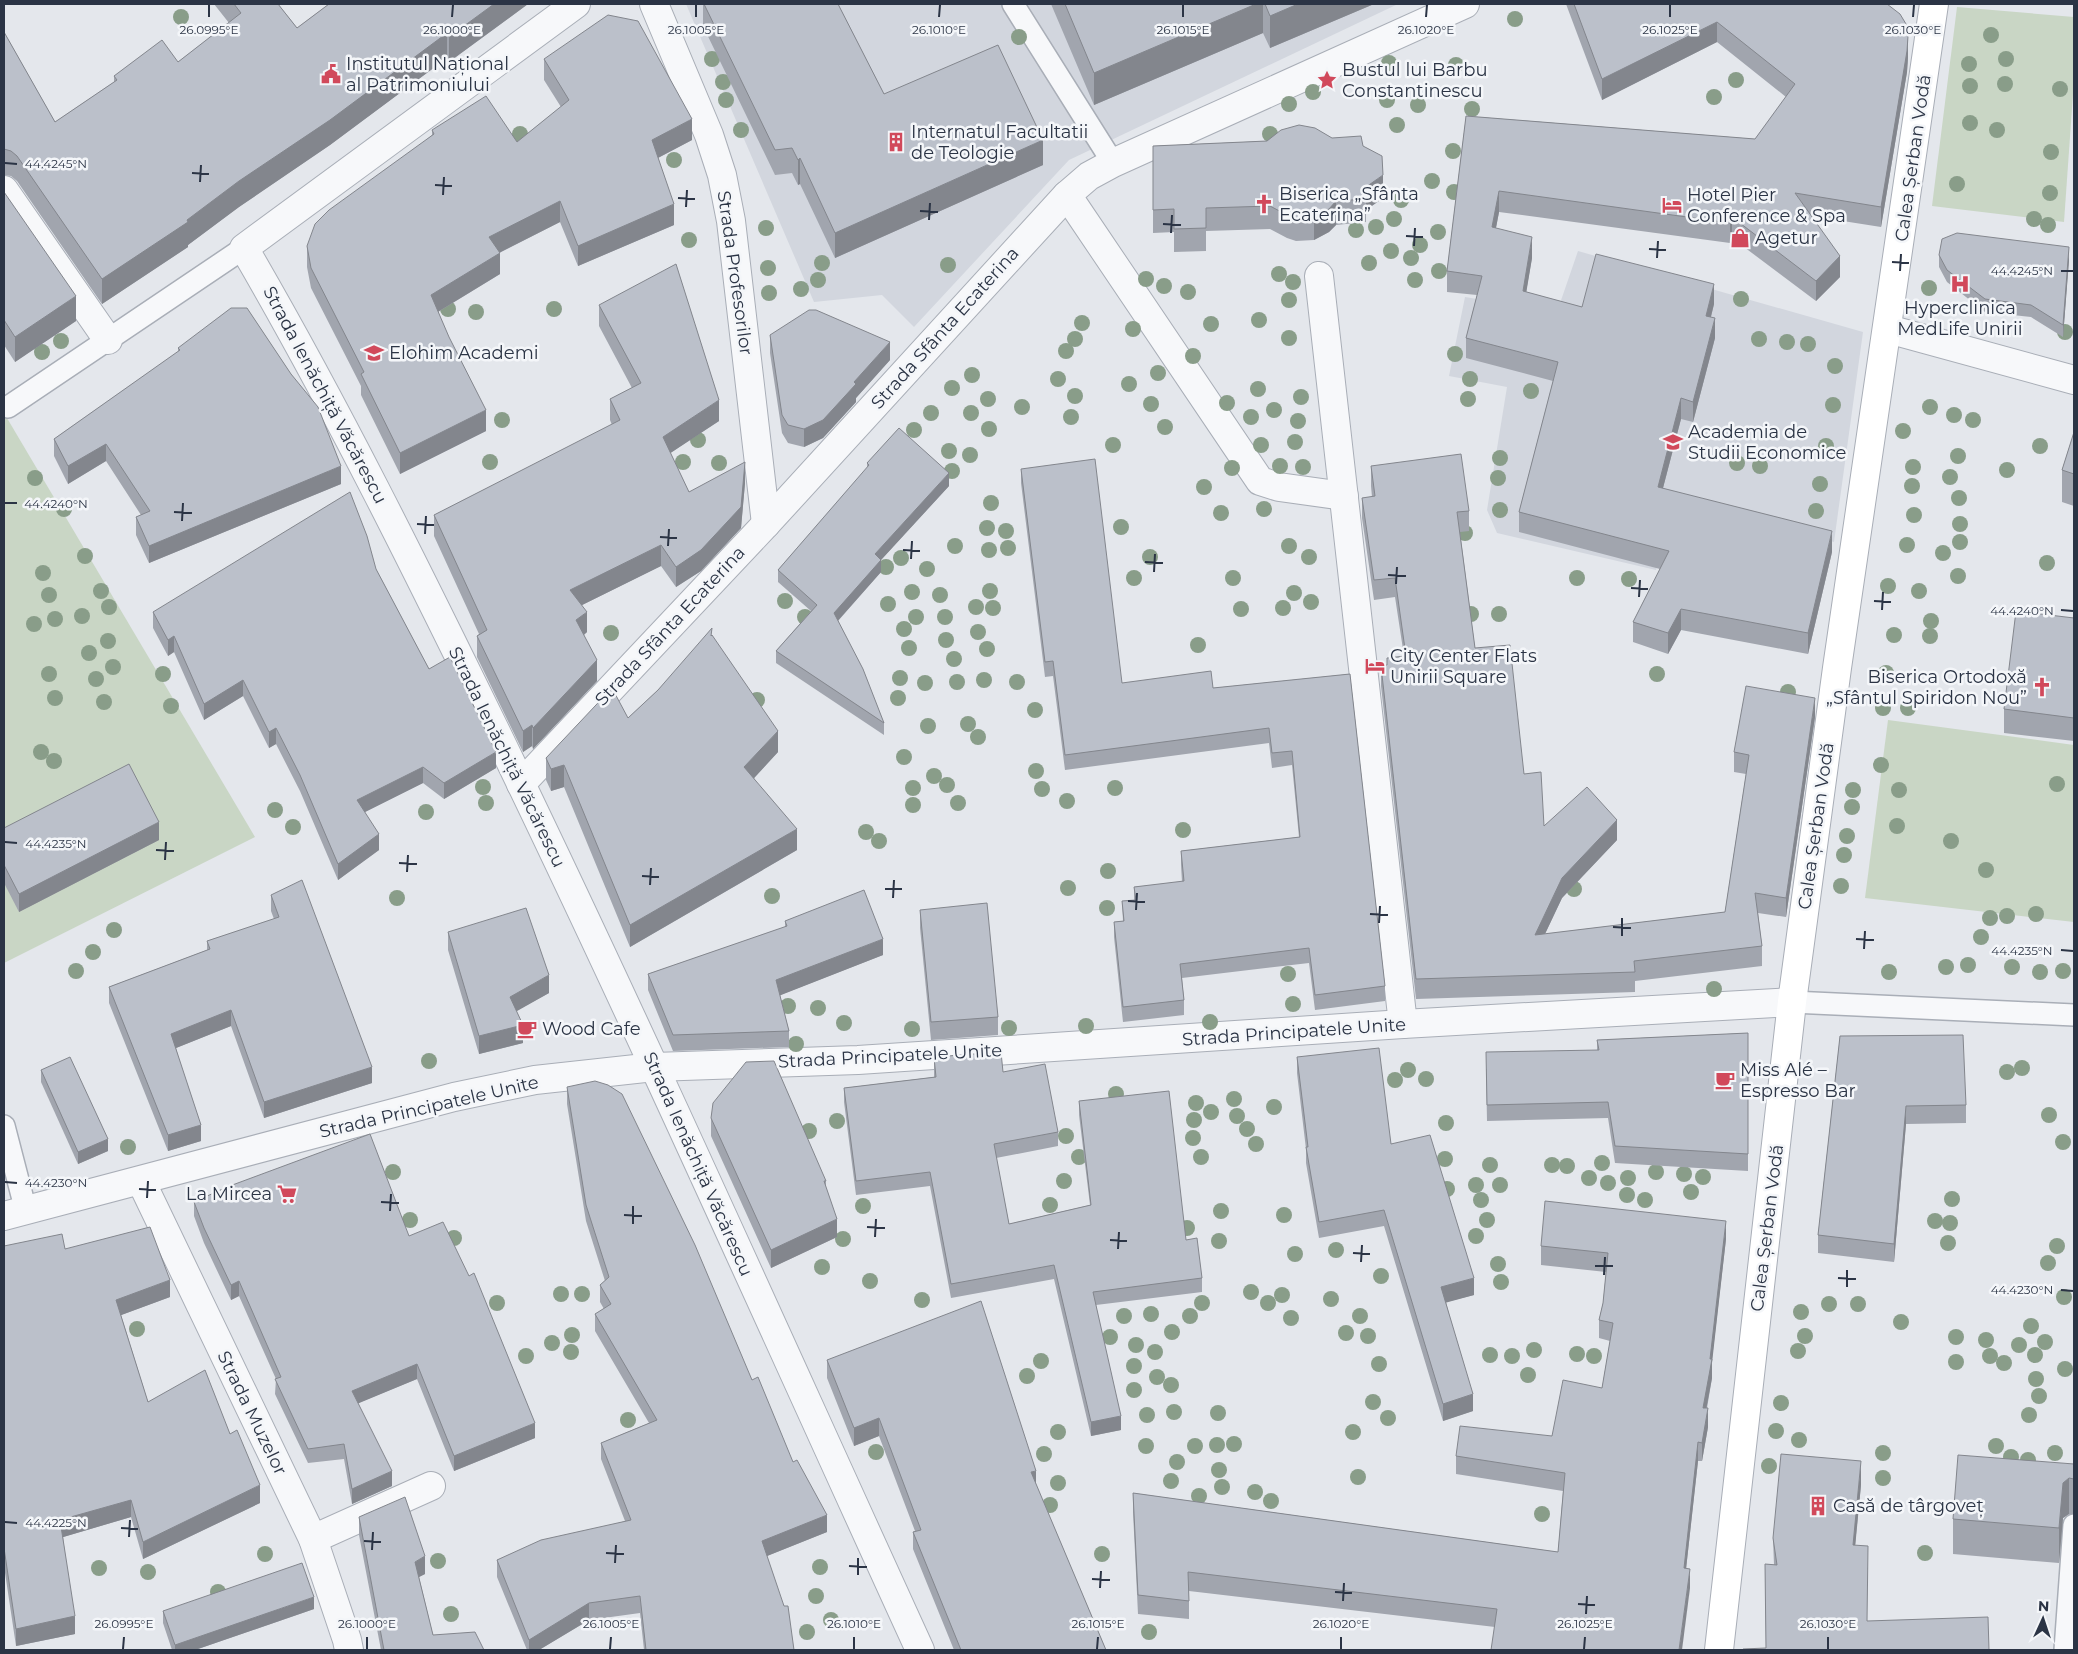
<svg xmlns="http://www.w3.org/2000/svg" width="2078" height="1654" font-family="Montserrat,sans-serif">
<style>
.built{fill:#d2d6de}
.green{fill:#c9d6c5}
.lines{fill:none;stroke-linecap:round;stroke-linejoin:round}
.lane-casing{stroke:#a9aeb7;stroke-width:24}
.street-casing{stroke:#a9aeb7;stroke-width:30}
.secondary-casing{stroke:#a9aeb7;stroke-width:30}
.lane{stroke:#f7f8fa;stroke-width:21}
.street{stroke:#f7f8fa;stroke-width:28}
.secondary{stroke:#fff;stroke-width:28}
.tree{fill:#899d89}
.wall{fill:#a1a5ae}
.shaded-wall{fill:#83868d}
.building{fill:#bbc0ca;stroke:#83868d}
.ticks{fill:none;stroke:#2b3445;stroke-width:2}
.labels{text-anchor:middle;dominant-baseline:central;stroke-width:5;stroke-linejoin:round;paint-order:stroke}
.poi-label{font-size:18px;fill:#2b3445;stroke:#f4f6f9;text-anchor:start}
.street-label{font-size:18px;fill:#2b3445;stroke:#f4f6f9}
.ticks-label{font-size:12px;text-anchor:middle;fill:#2b3445;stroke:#f4f6f9;stroke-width:5;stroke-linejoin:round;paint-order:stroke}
</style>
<rect width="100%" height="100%" fill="#e4e7ec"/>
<g class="built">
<path d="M686,4H1398L1069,160L914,327L882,295L814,302Z"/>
<path d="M1578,251L1863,332L1834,542L1679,497L1656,570L1497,533L1487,510L1507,387L1449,376L1465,297L1557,312Z"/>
</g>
<g class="green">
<path d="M1957,7L2074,17V80L2064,222L1932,206Z"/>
<path d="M4,413L255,837L4,963Z"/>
<path d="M1888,720L2074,745V922L1865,898Z"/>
</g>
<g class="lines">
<defs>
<g id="lane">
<path d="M1013,4L1113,163"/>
<path d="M8,407L244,248"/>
<path d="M1792,1002L2074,1015"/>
<path d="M4,1126L26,1211"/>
<path d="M2065,1650L2074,1525"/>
</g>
<g id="street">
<path d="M576,4L244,248C336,406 417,570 497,734C644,1037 780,1344 920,1650"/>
<path d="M654,4L709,135L722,175L731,221L766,524"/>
<path d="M4,190L108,340"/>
<path d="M1067,195L1260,481L1279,487L1344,496"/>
<path d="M1319,276L1403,1024"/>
<path d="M1888,329L2074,380"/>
<path d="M521,784L766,524L1067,195L1089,176L1113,163L1465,4"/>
<path d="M141,1181L313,1539L347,1640L349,1650"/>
<path d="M4,1216L454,1097L535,1080L654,1067L858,1060L1403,1024L1792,1002"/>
<path d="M313,1539L431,1486"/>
</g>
<path id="secondary" d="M1719,1650L1792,1002L1837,668L1934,4"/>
</defs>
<use href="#lane" class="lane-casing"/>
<use href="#street" class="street-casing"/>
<use href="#secondary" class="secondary-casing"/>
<use href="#lane" class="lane"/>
<use href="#street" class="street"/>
<use href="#secondary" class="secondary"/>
</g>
<g class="tree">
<circle cx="181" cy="17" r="8"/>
<circle cx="1515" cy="19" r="8"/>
<circle cx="1991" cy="35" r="8"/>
<circle cx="1019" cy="37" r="8"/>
<circle cx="712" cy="59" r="8"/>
<circle cx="2006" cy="59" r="8"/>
<circle cx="1389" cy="63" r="8"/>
<circle cx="1969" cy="64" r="8"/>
<circle cx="1456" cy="65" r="8"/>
<circle cx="1736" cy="80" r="8"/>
<circle cx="723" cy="82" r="8"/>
<circle cx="2005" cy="84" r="8"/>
<circle cx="1970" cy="86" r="8"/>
<circle cx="2060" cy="89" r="8"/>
<circle cx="1313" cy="92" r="8"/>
<circle cx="1714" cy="97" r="8"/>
<circle cx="726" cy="100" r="8"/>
<circle cx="1387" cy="100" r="8"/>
<circle cx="1289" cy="104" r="8"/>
<circle cx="1418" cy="105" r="8"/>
<circle cx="1472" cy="109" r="8"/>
<circle cx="1970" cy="123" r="8"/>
<circle cx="1397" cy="125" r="8"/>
<circle cx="741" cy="130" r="8"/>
<circle cx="1997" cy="130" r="8"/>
<circle cx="520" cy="134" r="8"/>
<circle cx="1270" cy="134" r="8"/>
<circle cx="1453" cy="151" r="8"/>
<circle cx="2051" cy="152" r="8"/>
<circle cx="674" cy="160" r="8"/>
<circle cx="1432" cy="181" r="8"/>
<circle cx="1957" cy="184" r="8"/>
<circle cx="1454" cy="192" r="8"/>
<circle cx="2050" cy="193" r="8"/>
<circle cx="1401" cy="200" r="8"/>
<circle cx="1394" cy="219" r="8"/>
<circle cx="2034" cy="219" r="8"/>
<circle cx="2048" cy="225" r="8"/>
<circle cx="1376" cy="227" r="8"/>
<circle cx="766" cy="228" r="8"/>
<circle cx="1356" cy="230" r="8"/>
<circle cx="1438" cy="232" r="8"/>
<circle cx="689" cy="240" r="8"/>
<circle cx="1420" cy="245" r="8"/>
<circle cx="1391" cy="251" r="8"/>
<circle cx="1411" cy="258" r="8"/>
<circle cx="822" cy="263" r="8"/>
<circle cx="1369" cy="263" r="8"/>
<circle cx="948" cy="265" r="8"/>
<circle cx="768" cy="268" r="8"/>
<circle cx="1439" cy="271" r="8"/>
<circle cx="1279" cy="274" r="8"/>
<circle cx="1146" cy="279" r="8"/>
<circle cx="818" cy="280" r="8"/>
<circle cx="1415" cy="280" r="8"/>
<circle cx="1293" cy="282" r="8"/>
<circle cx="1164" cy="286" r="8"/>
<circle cx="1929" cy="288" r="8"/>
<circle cx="801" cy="289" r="8"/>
<circle cx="1188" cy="292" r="8"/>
<circle cx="769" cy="293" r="8"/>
<circle cx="1741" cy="299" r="8"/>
<circle cx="1289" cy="300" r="8"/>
<circle cx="448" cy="309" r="8"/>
<circle cx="554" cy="309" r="8"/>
<circle cx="476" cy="312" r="8"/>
<circle cx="1259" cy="320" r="8"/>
<circle cx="1082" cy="323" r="8"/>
<circle cx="1211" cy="324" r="8"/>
<circle cx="1133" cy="329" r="8"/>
<circle cx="2065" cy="332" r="8"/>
<circle cx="1289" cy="338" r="8"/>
<circle cx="1075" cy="339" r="8"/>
<circle cx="1759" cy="339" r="8"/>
<circle cx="61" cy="341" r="8"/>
<circle cx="1787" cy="342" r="8"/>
<circle cx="1808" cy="344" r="8"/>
<circle cx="1066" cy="351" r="8"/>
<circle cx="42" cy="352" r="8"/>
<circle cx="1455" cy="354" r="8"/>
<circle cx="1193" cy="356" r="8"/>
<circle cx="1835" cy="366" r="8"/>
<circle cx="1158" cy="373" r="8"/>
<circle cx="972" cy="375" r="8"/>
<circle cx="1058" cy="379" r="8"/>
<circle cx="1470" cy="379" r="8"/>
<circle cx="1129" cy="384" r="8"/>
<circle cx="952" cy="388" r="8"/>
<circle cx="1258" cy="389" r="8"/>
<circle cx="1531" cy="391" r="8"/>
<circle cx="1075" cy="396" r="8"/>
<circle cx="1301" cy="397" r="8"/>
<circle cx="988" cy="399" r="8"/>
<circle cx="1468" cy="399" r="8"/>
<circle cx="1227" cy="403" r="8"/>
<circle cx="1151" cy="404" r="8"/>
<circle cx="1833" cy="405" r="8"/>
<circle cx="1022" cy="407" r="8"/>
<circle cx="1930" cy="407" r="8"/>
<circle cx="1274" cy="410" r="8"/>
<circle cx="931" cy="413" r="8"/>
<circle cx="971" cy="413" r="8"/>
<circle cx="1954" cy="415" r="8"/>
<circle cx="1071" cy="417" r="8"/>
<circle cx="1251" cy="417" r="8"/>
<circle cx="502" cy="420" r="8"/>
<circle cx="1973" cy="420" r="8"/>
<circle cx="1298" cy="421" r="8"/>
<circle cx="1165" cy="427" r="8"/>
<circle cx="989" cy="429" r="8"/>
<circle cx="914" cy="430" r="8"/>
<circle cx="1903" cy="431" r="8"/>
<circle cx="698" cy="440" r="8"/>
<circle cx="1295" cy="442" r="8"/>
<circle cx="1113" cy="445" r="8"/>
<circle cx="1261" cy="445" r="8"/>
<circle cx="1826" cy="446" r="8"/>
<circle cx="2040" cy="446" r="8"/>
<circle cx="949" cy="451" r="8"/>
<circle cx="970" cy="455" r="8"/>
<circle cx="1958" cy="456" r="8"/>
<circle cx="1500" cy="458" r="8"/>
<circle cx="490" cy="462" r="8"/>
<circle cx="683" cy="462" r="8"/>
<circle cx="719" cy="463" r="8"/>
<circle cx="1737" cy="463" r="8"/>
<circle cx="1280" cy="466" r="8"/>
<circle cx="1760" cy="466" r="8"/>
<circle cx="1303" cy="467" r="8"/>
<circle cx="1913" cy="467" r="8"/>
<circle cx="1232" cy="468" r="8"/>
<circle cx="2007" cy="470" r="8"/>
<circle cx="952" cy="471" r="8"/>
<circle cx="1950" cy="477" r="8"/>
<circle cx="35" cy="478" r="8"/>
<circle cx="1498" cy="478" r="8"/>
<circle cx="1820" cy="484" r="8"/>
<circle cx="1912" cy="486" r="8"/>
<circle cx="1204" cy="487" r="8"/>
<circle cx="1959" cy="498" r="8"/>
<circle cx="991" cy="503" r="8"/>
<circle cx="64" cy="509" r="8"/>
<circle cx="1264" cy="509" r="8"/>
<circle cx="1500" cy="510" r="8"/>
<circle cx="1816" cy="511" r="8"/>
<circle cx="1221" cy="513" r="8"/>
<circle cx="1914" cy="515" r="8"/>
<circle cx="1960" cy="524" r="8"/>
<circle cx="1121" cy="527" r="8"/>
<circle cx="987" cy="528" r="8"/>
<circle cx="1006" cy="531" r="8"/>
<circle cx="1465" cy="533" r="8"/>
<circle cx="1960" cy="542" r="8"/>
<circle cx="1907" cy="545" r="8"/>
<circle cx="955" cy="546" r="8"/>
<circle cx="1289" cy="546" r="8"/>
<circle cx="1008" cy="548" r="8"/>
<circle cx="989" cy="550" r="8"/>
<circle cx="1943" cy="553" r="8"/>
<circle cx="85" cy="556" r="8"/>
<circle cx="1150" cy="557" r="8"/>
<circle cx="1309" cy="557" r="8"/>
<circle cx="901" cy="558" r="8"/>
<circle cx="2047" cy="563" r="8"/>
<circle cx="886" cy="567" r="8"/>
<circle cx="927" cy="569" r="8"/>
<circle cx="43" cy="573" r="8"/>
<circle cx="1958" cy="576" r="8"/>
<circle cx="1134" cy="578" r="8"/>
<circle cx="1233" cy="578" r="8"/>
<circle cx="1577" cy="578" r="8"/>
<circle cx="1629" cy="579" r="8"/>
<circle cx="1888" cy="586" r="8"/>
<circle cx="101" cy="591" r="8"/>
<circle cx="990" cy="591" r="8"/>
<circle cx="1919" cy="591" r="8"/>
<circle cx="912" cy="592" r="8"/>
<circle cx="1294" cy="593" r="8"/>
<circle cx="49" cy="595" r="8"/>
<circle cx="940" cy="595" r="8"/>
<circle cx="785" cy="601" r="8"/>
<circle cx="1311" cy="602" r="8"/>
<circle cx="888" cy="604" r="8"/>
<circle cx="109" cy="607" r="8"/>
<circle cx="976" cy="607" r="8"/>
<circle cx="993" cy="608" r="8"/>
<circle cx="1283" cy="608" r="8"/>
<circle cx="1241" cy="609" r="8"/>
<circle cx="1471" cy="614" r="8"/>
<circle cx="1499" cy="614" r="8"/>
<circle cx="82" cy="616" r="8"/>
<circle cx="805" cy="617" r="8"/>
<circle cx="916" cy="617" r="8"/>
<circle cx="945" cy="617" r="8"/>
<circle cx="55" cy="619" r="8"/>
<circle cx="1931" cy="621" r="8"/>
<circle cx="34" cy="624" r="8"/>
<circle cx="904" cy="629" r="8"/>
<circle cx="978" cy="632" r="8"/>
<circle cx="611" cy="633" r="8"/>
<circle cx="1894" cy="635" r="8"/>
<circle cx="1930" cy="636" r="8"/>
<circle cx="946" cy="640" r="8"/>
<circle cx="108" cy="641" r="8"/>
<circle cx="1198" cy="645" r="8"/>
<circle cx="909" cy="648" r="8"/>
<circle cx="987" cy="649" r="8"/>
<circle cx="89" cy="653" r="8"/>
<circle cx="954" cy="659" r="8"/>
<circle cx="113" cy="667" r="8"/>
<circle cx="1886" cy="673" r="8"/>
<circle cx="49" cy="674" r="8"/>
<circle cx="163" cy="674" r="8"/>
<circle cx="1657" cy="674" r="8"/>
<circle cx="900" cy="678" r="8"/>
<circle cx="96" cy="679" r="8"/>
<circle cx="984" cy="680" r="8"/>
<circle cx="957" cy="682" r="8"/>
<circle cx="1017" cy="682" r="8"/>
<circle cx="925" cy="683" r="8"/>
<circle cx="1788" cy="692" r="8"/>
<circle cx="55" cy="698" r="8"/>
<circle cx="898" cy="698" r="8"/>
<circle cx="757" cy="700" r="8"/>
<circle cx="104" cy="702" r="8"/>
<circle cx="171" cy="706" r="8"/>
<circle cx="1883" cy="708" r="8"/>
<circle cx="1908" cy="708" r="8"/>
<circle cx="1035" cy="710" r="8"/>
<circle cx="968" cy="724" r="8"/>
<circle cx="928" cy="726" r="8"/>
<circle cx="978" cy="737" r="8"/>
<circle cx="41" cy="752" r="8"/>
<circle cx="904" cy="757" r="8"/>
<circle cx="54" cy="761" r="8"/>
<circle cx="1881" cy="765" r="8"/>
<circle cx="1036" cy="771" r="8"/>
<circle cx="934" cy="776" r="8"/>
<circle cx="2057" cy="784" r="8"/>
<circle cx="947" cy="785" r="8"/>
<circle cx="483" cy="787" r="8"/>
<circle cx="913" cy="788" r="8"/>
<circle cx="1115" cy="788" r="8"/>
<circle cx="1042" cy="789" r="8"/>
<circle cx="1853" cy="790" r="8"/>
<circle cx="1899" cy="790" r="8"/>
<circle cx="1067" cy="801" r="8"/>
<circle cx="486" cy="803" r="8"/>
<circle cx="958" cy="803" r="8"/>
<circle cx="913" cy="805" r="8"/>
<circle cx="1852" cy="807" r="8"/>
<circle cx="275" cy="810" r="8"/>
<circle cx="426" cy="812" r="8"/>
<circle cx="1897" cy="826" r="8"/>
<circle cx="293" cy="827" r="8"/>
<circle cx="1183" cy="830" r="8"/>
<circle cx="866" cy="832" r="8"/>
<circle cx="1847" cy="836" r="8"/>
<circle cx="879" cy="841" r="8"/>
<circle cx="1951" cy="841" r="8"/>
<circle cx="1844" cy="855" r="8"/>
<circle cx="1986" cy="870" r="8"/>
<circle cx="1108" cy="871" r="8"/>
<circle cx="1841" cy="886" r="8"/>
<circle cx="1068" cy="888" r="8"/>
<circle cx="1574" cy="889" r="8"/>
<circle cx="772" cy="896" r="8"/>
<circle cx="397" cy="898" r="8"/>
<circle cx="1107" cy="908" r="8"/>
<circle cx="2036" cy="914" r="8"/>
<circle cx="2007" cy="916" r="8"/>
<circle cx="1990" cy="918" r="8"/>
<circle cx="114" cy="930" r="8"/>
<circle cx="1981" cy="937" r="8"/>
<circle cx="93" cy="952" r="8"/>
<circle cx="1968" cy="965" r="8"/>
<circle cx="1946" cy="967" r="8"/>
<circle cx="2012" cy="967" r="8"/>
<circle cx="76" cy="971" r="8"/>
<circle cx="2063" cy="971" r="8"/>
<circle cx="1889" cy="972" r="8"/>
<circle cx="2040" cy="972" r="8"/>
<circle cx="1288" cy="974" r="8"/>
<circle cx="1714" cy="989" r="8"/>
<circle cx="1293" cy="1004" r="8"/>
<circle cx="788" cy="1006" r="8"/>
<circle cx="818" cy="1008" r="8"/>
<circle cx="1210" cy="1022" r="8"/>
<circle cx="844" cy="1023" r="8"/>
<circle cx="1086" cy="1026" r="8"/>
<circle cx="1009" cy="1028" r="8"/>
<circle cx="912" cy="1029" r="8"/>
<circle cx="796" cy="1044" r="8"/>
<circle cx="429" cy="1061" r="8"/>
<circle cx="2022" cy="1068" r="8"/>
<circle cx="1408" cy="1070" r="8"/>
<circle cx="2007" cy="1072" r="8"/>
<circle cx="1426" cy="1079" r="8"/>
<circle cx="1395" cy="1080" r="8"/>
<circle cx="1116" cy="1094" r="8"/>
<circle cx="1234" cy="1099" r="8"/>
<circle cx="1196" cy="1103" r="8"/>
<circle cx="1274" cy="1107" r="8"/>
<circle cx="1211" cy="1112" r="8"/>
<circle cx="2049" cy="1115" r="8"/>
<circle cx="1237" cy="1116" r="8"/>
<circle cx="1194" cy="1120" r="8"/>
<circle cx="837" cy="1121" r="8"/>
<circle cx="1446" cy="1123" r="8"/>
<circle cx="1247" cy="1129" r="8"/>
<circle cx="809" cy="1131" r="8"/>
<circle cx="1066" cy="1136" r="8"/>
<circle cx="1193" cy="1138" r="8"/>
<circle cx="2063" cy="1142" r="8"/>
<circle cx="1256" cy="1144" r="8"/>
<circle cx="128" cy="1147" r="8"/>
<circle cx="1079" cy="1157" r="8"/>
<circle cx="1201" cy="1157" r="8"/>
<circle cx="1445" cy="1159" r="8"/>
<circle cx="1602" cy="1163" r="8"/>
<circle cx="1490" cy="1165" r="8"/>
<circle cx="1552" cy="1165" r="8"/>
<circle cx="1567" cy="1166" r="8"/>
<circle cx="393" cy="1172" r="8"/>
<circle cx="1656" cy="1172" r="8"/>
<circle cx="1684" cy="1174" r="8"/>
<circle cx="1703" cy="1177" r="8"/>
<circle cx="1589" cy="1178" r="8"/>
<circle cx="1628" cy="1178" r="8"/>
<circle cx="1064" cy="1181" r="8"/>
<circle cx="1608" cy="1183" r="8"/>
<circle cx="1476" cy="1185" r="8"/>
<circle cx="1500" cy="1185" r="8"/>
<circle cx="1447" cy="1189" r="8"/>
<circle cx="1691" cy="1192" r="8"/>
<circle cx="1627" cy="1195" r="8"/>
<circle cx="1952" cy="1199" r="8"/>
<circle cx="1481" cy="1200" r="8"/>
<circle cx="1645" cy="1200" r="8"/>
<circle cx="1050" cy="1205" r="8"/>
<circle cx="863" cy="1206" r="8"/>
<circle cx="1221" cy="1211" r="8"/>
<circle cx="1284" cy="1215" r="8"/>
<circle cx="410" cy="1220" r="8"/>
<circle cx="1487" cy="1220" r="8"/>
<circle cx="1935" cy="1221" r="8"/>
<circle cx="1950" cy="1223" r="8"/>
<circle cx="1187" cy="1228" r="8"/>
<circle cx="1476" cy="1236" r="8"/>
<circle cx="454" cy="1238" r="8"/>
<circle cx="843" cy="1239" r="8"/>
<circle cx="1219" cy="1241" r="8"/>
<circle cx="1948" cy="1243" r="8"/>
<circle cx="2057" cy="1246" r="8"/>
<circle cx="1336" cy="1250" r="8"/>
<circle cx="1295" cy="1254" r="8"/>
<circle cx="2048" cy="1263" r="8"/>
<circle cx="1498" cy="1264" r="8"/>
<circle cx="822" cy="1267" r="8"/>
<circle cx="1381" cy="1276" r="8"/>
<circle cx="870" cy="1281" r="8"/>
<circle cx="1501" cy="1282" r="8"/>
<circle cx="1251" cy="1292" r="8"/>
<circle cx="561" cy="1294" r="8"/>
<circle cx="582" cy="1294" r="8"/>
<circle cx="1282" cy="1295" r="8"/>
<circle cx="2064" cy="1297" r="8"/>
<circle cx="1331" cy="1299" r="8"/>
<circle cx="922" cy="1300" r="8"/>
<circle cx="497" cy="1303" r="8"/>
<circle cx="1202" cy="1303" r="8"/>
<circle cx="1268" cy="1303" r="8"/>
<circle cx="1829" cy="1304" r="8"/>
<circle cx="1858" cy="1304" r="8"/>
<circle cx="1801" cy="1312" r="8"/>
<circle cx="1151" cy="1314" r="8"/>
<circle cx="1124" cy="1316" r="8"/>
<circle cx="1190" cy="1316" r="8"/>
<circle cx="1360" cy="1316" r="8"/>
<circle cx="1291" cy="1318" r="8"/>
<circle cx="1901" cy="1322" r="8"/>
<circle cx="2031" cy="1326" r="8"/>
<circle cx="137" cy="1329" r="8"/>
<circle cx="1172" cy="1332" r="8"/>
<circle cx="1346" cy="1333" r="8"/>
<circle cx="572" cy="1335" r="8"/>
<circle cx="1368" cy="1336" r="8"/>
<circle cx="1805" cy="1336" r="8"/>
<circle cx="1110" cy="1337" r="8"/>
<circle cx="1956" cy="1337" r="8"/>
<circle cx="1986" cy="1340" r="8"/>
<circle cx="2045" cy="1342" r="8"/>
<circle cx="552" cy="1343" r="8"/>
<circle cx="1136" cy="1345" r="8"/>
<circle cx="2019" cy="1345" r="8"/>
<circle cx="1534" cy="1350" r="8"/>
<circle cx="1798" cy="1351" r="8"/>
<circle cx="571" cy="1352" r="8"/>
<circle cx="1155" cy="1352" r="8"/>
<circle cx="1577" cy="1354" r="8"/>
<circle cx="1490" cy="1355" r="8"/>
<circle cx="2035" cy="1355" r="8"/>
<circle cx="526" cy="1356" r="8"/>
<circle cx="1512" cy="1356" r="8"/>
<circle cx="1594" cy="1356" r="8"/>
<circle cx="1990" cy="1356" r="8"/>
<circle cx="1041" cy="1361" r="8"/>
<circle cx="1956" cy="1362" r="8"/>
<circle cx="2004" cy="1363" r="8"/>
<circle cx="1379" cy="1364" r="8"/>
<circle cx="1134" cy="1366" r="8"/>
<circle cx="2065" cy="1369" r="8"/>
<circle cx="1528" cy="1375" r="8"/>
<circle cx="1027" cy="1376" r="8"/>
<circle cx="1157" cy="1377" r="8"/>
<circle cx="2036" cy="1379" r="8"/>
<circle cx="1171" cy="1385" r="8"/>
<circle cx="1134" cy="1390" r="8"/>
<circle cx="2039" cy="1396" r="8"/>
<circle cx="1373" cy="1402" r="8"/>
<circle cx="1781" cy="1403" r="8"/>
<circle cx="1174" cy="1412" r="8"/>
<circle cx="1218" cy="1413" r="8"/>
<circle cx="1147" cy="1415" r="8"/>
<circle cx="2029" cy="1415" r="8"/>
<circle cx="1388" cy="1418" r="8"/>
<circle cx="628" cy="1420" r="8"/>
<circle cx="1776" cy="1431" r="8"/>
<circle cx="1058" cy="1432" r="8"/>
<circle cx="1353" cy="1432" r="8"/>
<circle cx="1799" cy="1440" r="8"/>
<circle cx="1234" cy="1444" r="8"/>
<circle cx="1217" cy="1445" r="8"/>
<circle cx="1146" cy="1446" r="8"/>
<circle cx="1195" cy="1446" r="8"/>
<circle cx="1996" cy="1446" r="8"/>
<circle cx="876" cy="1452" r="8"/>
<circle cx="1883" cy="1453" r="8"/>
<circle cx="2055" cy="1453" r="8"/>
<circle cx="1044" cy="1454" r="8"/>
<circle cx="2011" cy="1457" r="8"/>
<circle cx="2028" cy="1460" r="8"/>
<circle cx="1177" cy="1462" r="8"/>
<circle cx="1769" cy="1466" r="8"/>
<circle cx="1219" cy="1470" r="8"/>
<circle cx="1358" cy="1477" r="8"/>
<circle cx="1883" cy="1478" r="8"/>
<circle cx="1171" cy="1481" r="8"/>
<circle cx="1058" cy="1483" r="8"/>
<circle cx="1222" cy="1487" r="8"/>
<circle cx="1255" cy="1492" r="8"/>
<circle cx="1199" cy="1496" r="8"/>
<circle cx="1271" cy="1501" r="8"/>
<circle cx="1050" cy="1505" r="8"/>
<circle cx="1542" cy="1514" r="8"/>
<circle cx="1925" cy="1553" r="8"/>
<circle cx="265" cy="1554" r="8"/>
<circle cx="1102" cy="1554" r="8"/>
<circle cx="438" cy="1561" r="8"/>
<circle cx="820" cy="1567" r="8"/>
<circle cx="99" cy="1568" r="8"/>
<circle cx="148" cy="1572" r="8"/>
<circle cx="218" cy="1592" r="8"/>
<circle cx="816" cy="1596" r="8"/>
<circle cx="451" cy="1614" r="8"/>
<circle cx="831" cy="1620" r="8"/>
<circle cx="807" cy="1632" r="8"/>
<circle cx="1149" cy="1632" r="8"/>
</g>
<g class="wall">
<path d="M214,4H278L297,28L329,4H528L449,62L447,58L330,145L239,207L188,245V247L102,304L17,181L11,176L4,175V32L55,122L114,82V76L178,62L229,23Z"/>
<path d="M703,4H838L884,94L1043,165L835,258L800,184L798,185L792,173L775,175L703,26Z"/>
<path d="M1051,4H1374L1270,48L1263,33L1094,105Z"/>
<path d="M1566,4H1887L1908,57L1907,72L1881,227L1811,216L1840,277L1816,301L1732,238L1730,243L1499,212L1496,228L1532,258L1526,292L1582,307L1714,304L1711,317L1715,338L1693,422L1681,419L1663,488L1832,552L1808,654L1681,630L1668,654L1633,642V622L1660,569L1519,532V512L1553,381L1466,358V338L1477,295L1447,292V271L1466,116L1755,139L1786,97L1717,42L1602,100Z"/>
<path d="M544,59L692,140L658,158L674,225L578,266L560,222L499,253L500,274L438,312L486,431L400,474L361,395V386L311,288L307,267V246L432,135V130L517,142L561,107L544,80Z"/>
<path d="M1332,138L1363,146L1383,198L1366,210V222L1336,225L1329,232L1314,240L1296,241L1287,238L1270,229L1206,231V251L1174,252V232L1153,233V146Z"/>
<path d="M4,192L76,321L15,362L4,345Z"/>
<path d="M1939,255L2069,260L2063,337L2031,317L1985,312L1947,282L1939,267Z"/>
<path d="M599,305L719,421L670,453L689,492L745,483L741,528L701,571L676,587L661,566L582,605L587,632L584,635L597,681L533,749L532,746L523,752L477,657V636L479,634L434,536V515L612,425L610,420V399L632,388L599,326Z"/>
<path d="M770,335L890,360L856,398V402L823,438L804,447L788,443L782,433L770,353Z"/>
<path d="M178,348L341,484L149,563L136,535V517L141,515L106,461L68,484L54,456V439L178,352Z"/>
<path d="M2074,432V506L2062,502V470Z"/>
<path d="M867,463L949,486L881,560V572L838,621L884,723V735L776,663V651L811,611L778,582V570L867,468Z"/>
<path d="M1371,466L1469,511V531L1460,532L1475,648L1544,826L1617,840L1562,898L1545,934L1725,912L1746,774L1734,772V752L1815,717L1786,917L1758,913L1762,946V966L1635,981V992L1416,999L1381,686V666L1387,665V658L1404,656L1395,597L1374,600L1362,518V498L1372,497L1371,486Z"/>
<path d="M1021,469L1122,683L1213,688L1350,674L1385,986V1001L1315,1010L1309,963L1182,978L1184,1000V1015L1123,1022L1114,937V922L1123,921L1122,901L1134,900V887L1182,882L1181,865V851L1299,837L1292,765L1272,768L1269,743L1065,770L1053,676L1045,677L1021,483Z"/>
<path d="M376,569L429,669L496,768L444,799L423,783L365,812L379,850L338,880L300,791L276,744L269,748L243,696L204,720L174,652L168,656L153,628V612Z"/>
<path d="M2074,618V741L2004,733V709Z"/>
<path d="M712,636L778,752L754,778L797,850L630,947L564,787L551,791L546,780V758L628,718L658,690Z"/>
<path d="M4,828L159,840L19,912L4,883Z"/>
<path d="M271,895L372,1083L264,1118L231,1026L176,1048L201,1141L168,1151L109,1003V987L207,950V941L274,919L271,911Z"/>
<path d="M920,910L998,1017V1035L931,1040L920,928Z"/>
<path d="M785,921L883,955L780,995L789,1031V1047L673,1051L648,990V974L785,927Z"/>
<path d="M448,932L549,993L516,1011L523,1043L479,1054L448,950Z"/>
<path d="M1748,1033V1171L1615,1163L1608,1118L1487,1121L1486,1069L1597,1050V1040Z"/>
<path d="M1840,1036L1966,1105V1123L1906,1124L1894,1262L1818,1253V1235Z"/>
<path d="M934,1057L1003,1072L1058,1132V1146L996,1158L1009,1224L1090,1205L1079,1115V1101L1186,1240L1202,1278V1292L1096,1305L1121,1430L1091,1436L1054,1279L951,1298L930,1186L856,1195L844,1102V1088L934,1077Z"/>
<path d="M1297,1057L1391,1144L1474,1295L1446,1302L1473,1411L1443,1421L1384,1226L1319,1238L1306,1163V1149L1297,1073Z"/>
<path d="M41,1070L108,1151L78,1164L41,1082Z"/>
<path d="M567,1087L752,1380L827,1532L767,1556L794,1650H644L640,1613L589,1620L539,1650H527L497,1577V1560L625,1521L601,1459V1443L649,1423L595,1331V1314L604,1309L600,1302V1285L605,1281L586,1221L567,1104Z"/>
<path d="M711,1118L826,1181V1188L837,1237L771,1268L711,1136Z"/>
<path d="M194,1202L409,1236L535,1438L454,1471L417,1379L358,1403L392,1486L352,1504L344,1459L308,1463L275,1394L276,1379L239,1296L231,1300L204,1243L194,1216Z"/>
<path d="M1726,1239L1712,1359V1378L1707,1408L1708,1427L1702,1461H1698L1686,1569L1690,1588L1495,1627L1189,1591V1619L1138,1614L1133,1512V1493L1558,1552L1563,1491L1456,1474V1456L1552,1436L1602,1388L1610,1341L1599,1338V1320L1603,1303L1606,1272L1541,1265V1246Z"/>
<path d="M4,1246L65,1249L170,1297L121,1315L148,1402L230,1434L260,1503L143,1559L131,1517L63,1537L75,1634L16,1646L4,1566Z"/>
<path d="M827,1360L1036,1485L1106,1650H954L913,1549V1532L915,1531L879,1436L854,1446L827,1378Z"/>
<path d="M2074,1464V1514H2069L2063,1518L2059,1563L1953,1554V1519Z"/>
<path d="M1861,1485L1855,1545L1868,1569L1766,1648L1765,1564L1774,1565L1773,1538Z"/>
<path d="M359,1517L425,1574L419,1577L433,1635L484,1650H381L359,1535Z"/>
<path d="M314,1609L195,1650H172L163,1623V1611Z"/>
</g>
<g class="shaded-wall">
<path d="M494,4H528L449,62V37Z"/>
<path d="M1256,4H1263V33L1094,105V73Z"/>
<path d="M1298,4H1374L1270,48V16Z"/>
<path d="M1717,22V42L1602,100V79Z"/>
<path d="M447,33V58L330,145L239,207L188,245V247L102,304V279L187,220L239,181Z"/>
<path d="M1908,36V57L1907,72L1881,227V207Z"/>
<path d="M692,119V140L652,161V140Z"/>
<path d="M1043,140V165L835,258V233Z"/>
<path d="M800,158V184L798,185V160Z"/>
<path d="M1383,175V198L1366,210V187Z"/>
<path d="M1499,191V212L1492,248V227Z"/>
<path d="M560,201V222L489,258V237Z"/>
<path d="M1336,201V225L1329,232L1314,240V217Z"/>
<path d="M674,204V225L578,266V246Z"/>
<path d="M1732,217V238L1730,243V223Z"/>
<path d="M1532,237V258L1523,312V291Z"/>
<path d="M2069,247V260L2063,337V325Z"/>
<path d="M500,253V274L431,316V295Z"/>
<path d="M1840,256V277L1816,301V281Z"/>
<path d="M1714,284V304L1706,336V316Z"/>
<path d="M76,296V321L15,362V337Z"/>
<path d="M1715,318V338L1693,422V402Z"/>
<path d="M890,342V360L856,398V402L823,438L804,447V429L854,382Z"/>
<path d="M1681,398V419L1658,507V487Z"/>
<path d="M719,400V421L663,458V437Z"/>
<path d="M486,410V431L400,474V453Z"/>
<path d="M106,444V461L68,484V466Z"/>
<path d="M745,462V483L741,528L701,571L676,587V567Z"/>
<path d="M341,466V484L149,563V546Z"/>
<path d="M949,473V486L881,560V572L834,625V613L875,554Z"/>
<path d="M1832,531V552L1808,654V633Z"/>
<path d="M661,545V566L570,611V590Z"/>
<path d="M1681,609V630L1668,654V633Z"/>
<path d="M587,612V632L576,641V620Z"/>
<path d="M174,636V652L168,656V640Z"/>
<path d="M597,660V681L533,749V728Z"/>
<path d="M243,680V696L204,720V704Z"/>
<path d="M1815,698V717L1786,917V898Z"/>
<path d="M532,725V746L523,752V731Z"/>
<path d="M276,728V744L269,748V732Z"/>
<path d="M778,731V752L744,789V767Z"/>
<path d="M496,752V768L444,799V783Z"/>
<path d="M564,765V787L551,791V769Z"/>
<path d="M423,767V783L357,816V800Z"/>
<path d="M1617,820V840L1562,898L1535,955V935L1562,878Z"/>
<path d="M159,822V840L19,912V894Z"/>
<path d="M797,829V850L630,947V925Z"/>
<path d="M379,834V850L338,880V864Z"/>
<path d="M883,939V955L776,997V980Z"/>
<path d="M549,975V993L510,1015V997Z"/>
<path d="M231,1010V1026L171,1050V1034Z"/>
<path d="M523,1025V1043L479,1054V1036Z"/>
<path d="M372,1067V1083L264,1118V1102Z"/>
<path d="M1906,1106V1124L1894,1262V1244Z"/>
<path d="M201,1125V1141L168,1151V1135Z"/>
<path d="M108,1139V1151L78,1164V1152Z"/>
<path d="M837,1219V1237L771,1268V1250Z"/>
<path d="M1726,1221V1239L1712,1363V1359V1378L1703,1426V1408L1710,1359Z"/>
<path d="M1474,1278V1295L1441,1304V1287Z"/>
<path d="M170,1280V1297L116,1317V1300Z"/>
<path d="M239,1281V1296L231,1300V1285Z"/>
<path d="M417,1364V1379L352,1406V1391Z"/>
<path d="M1473,1394V1411L1443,1421V1404Z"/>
<path d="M1708,1408V1427L1702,1461V1443Z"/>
<path d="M1121,1416V1430L1091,1436V1422Z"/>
<path d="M879,1418V1436L854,1446V1428Z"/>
<path d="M535,1423V1438L454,1471V1456Z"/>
<path d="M1698,1442V1461L1684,1587V1568Z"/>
<path d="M1861,1461V1485L1853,1569V1545Z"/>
<path d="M392,1471V1486L352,1504V1489Z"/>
<path d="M1036,1471V1488L1031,1472Z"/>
<path d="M2069,1478V1514L2063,1518L2059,1563V1528L2063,1483Z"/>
<path d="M260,1485V1503L143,1559V1542Z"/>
<path d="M131,1500V1517L60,1538V1520Z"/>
<path d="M827,1515V1532L762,1558V1541Z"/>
<path d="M425,1556V1574L415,1579V1562Z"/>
<path d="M1690,1569V1588L1682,1650H1679Z"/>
<path d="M314,1597V1609L195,1650H175V1645Z"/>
<path d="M589,1603V1620L539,1650H529V1640Z"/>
<path d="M75,1616V1634L16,1646V1629Z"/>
</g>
<g class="building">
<path d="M234,4H278L297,28L329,4H494L449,37L447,33L330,120L239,181L187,220L188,222L102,279L17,156L11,151L4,149V32L55,122L117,80L114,76L162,40L178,62L241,13Z"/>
<path d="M704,4H838L884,94L998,45L1043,140L835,233L800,158L798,160L792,148L775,150Z"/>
<path d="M1065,4H1256L1094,73Z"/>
<path d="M1265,4H1298L1270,16Z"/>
<path d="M1574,4H1887L1900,14L1906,24L1908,36L1907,51L1881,207L1795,193L1840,256L1816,281L1732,217L1730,223L1499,191L1492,227L1532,237L1523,291L1582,307L1596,254L1714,284L1706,316L1715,318L1693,402L1681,398L1658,487L1832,531L1808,633L1681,609L1668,633L1633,622L1669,551L1519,512L1558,362L1466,338L1482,276L1447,271L1466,116L1755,139L1795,84L1717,22L1602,79Z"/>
<path d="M608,15L638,21L692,119L652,140L674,204L578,246L560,201L489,237L500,253L431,295L449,337L486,410L400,453L361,374L364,372L311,268L307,246L315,224L329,210L434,134L432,130L486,96L517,142L569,100L544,59Z"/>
<path d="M1299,125L1315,128L1332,138L1361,136L1363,146L1382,156L1383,175L1366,187V199L1336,201L1329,209L1314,217L1296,218L1287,215L1270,206L1206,208V228L1174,229V209L1153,210V146L1267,141L1281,130Z"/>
<path d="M4,192L76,296L15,337L4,320Z"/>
<path d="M1957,233L2069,247L2063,325L2031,305L1985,299L1947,270L1939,255L1942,239Z"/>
<path d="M676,264L719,400L663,437L689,492L745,462L741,507L701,550L676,567L661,545L570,590L587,612L576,620L597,660L533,728L532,725L523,731L477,636L487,630L434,515L620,420L610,399L641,383L599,305Z"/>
<path d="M231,308H247L291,374L318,407L341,466L149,546L136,517L150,511L106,444L68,466L54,439L180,350L178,348Z"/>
<path d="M809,310H816L890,342L854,382L856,384L823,420L804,429L788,425L782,415L770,335Z"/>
<path d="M899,428L949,473L875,554L881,560L834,613L863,669L884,723L776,651L817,605L778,570L869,465L867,463Z"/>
<path d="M2074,432V474L2062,470Z"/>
<path d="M1461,454L1469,511L1457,512L1475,648L1510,645L1524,774L1541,772L1544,826L1587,787L1617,820L1562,878L1535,935L1725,912L1749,755L1734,752L1746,686L1815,698L1786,898L1755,893L1762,946L1634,961L1635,972L1416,979L1381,666L1387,665V658L1406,656L1395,578L1374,580L1362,498L1375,496L1371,466Z"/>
<path d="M1095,459L1122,683L1211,671L1213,688L1350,674L1385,986L1315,995L1309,948L1180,964L1184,1000L1123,1007L1114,922L1124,921L1122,901L1136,900L1134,887L1184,881L1181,851L1300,837L1292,751L1272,753L1269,728L1065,755L1053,661L1045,662L1021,469Z"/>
<path d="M350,492L367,536L376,569L429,669L450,657L496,752L444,783L423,767L357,800L379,834L338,864L300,775L276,728L269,732L243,680L204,704L174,636L168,640L153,612Z"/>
<path d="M2016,611L2074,618V718L2004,709Z"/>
<path d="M712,628L711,636L712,635L778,731L744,767L797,829L630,925L564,765L551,769L546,758L612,688L628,718L658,690Z"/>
<path d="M129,764L159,822L19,894L4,865V828Z"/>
<path d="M302,880L372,1067L264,1102L231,1010L171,1034L201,1125L168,1135L109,987L210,949L207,941L279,917L271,895Z"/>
<path d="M864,890L883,939L776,980L789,1031L673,1035L648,974L787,926L785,921Z"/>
<path d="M987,903L998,1017L931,1022L920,910Z"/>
<path d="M526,908L549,975L510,997L523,1025L479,1036L448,932Z"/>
<path d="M1748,1033V1154L1615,1146L1608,1102L1487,1105L1486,1052L1599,1050L1597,1040Z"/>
<path d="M1963,1035L1966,1105L1906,1106L1894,1244L1818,1235L1840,1036Z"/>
<path d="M1379,1048L1391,1144L1430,1135L1474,1278L1441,1287L1473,1394L1443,1404L1384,1210L1319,1222L1306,1147H1308L1297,1057Z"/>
<path d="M1001,1052L1003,1072L1045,1064L1058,1132L994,1144L1009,1224L1091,1205L1079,1101L1169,1091L1186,1240L1197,1238L1202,1278L1093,1292L1121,1416L1091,1422L1054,1265L951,1284L930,1172L856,1181L844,1088L936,1077L934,1057Z"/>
<path d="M70,1057L108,1139L78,1152L41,1070Z"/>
<path d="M774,1061L826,1181H824L837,1219L771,1250L711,1118L713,1103L746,1062Z"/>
<path d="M595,1081L608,1085L622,1094L695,1245L752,1380L758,1377L793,1462L797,1460L827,1515L762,1541L784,1606H788L794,1650H646L640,1596L589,1603L529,1640L497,1560L541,1540L631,1520L601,1443L657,1420L595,1314L611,1304L600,1285L609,1277L586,1205L567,1087Z"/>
<path d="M370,1134L409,1236L443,1222L469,1276L474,1273L535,1423L454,1456L417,1364L352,1391L392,1471L352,1489L344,1444L308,1449L275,1379L281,1377L239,1281L231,1285L204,1228L194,1202L227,1187Z"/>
<path d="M1545,1201L1726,1221L1710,1359H1712L1703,1408H1708L1702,1443L1698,1442L1684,1568L1690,1569L1679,1650H1491L1497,1609L1188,1572L1189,1601L1138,1595L1133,1493L1558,1552L1565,1473L1456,1456L1460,1426L1552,1436L1563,1380L1602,1388L1613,1323L1599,1320L1603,1303L1608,1253L1541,1246Z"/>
<path d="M150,1227L170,1280L116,1300L148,1402L205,1370L230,1434L237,1430L260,1485L143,1542L131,1500L60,1520L75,1616L16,1629L4,1548V1246L62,1234L65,1249Z"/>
<path d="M981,1301L1036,1471L1031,1472L1106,1650H961L913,1532L921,1530L879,1418L854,1428L827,1360Z"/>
<path d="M1781,1454L1861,1461L1853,1545L1868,1546L1867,1621L1988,1617L1989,1650H1743V1649L1766,1648L1765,1564L1777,1565L1773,1538Z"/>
<path d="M1958,1455L2074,1464V1479L2069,1478L2063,1483L2059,1528L1953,1519Z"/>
<path d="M405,1497L425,1556L415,1562L433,1635L475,1632L484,1650H384L359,1517Z"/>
<path d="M302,1563L314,1597L175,1645L163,1611Z"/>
</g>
<path class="ticks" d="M209,17V5M452,17L453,5M696,17V5M939,17L940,5M1183,17V5M1426,17L1427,5M1670,17V5M1913,17L1914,5M5,163L17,164M192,173L209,174M200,182L201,165M435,185L452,186M443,195L444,177M678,198L695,199M686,207L687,190M920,211L938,212M929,220L930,203M1163,224L1181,225M1171,233L1172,215M1406,236L1423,237M1414,246L1415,228M1649,249L1666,250M1657,258L1658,241M1892,262L1909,263M1900,271L1901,254M2061,271H2073M5,503H17M174,512L192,513M182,521L183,503M417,524L434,525M425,534L426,516M660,537L677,538M668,546L669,529M903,550L920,551M911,559L912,541M1145,562L1163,563M1154,572L1155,554M1388,575L1406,576M1396,584L1397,567M1631,588L1648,589M1639,597L1640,580M1874,601L1891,602M1882,610L1883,592M2061,610L2073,611M5,842L17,843M156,850L174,851M165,860L166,842M399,863L417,864M407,872L408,855M642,876L659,877M650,885L651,868M885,889H902M893,898L894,880M1128,901L1145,902M1136,910L1137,893M1370,914L1388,915M1379,923L1380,906M1613,927L1631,928M1622,936V918M1856,939L1874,940M1864,949L1865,931M2061,950L2073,951M5,1182L17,1183M139,1189L156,1190M147,1198L148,1181M381,1202L399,1203M390,1211L391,1194M624,1215L642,1216M633,1224V1206M867,1227L885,1228M875,1237L876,1219M1110,1240L1127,1241M1118,1249L1119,1232M1353,1253L1370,1254M1361,1262L1362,1245M1595,1266H1613M1604,1275L1605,1257M1838,1278L1856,1279M1847,1287V1270M2061,1290L2073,1291M5,1522L17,1523M121,1528L138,1529M129,1537L130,1520M364,1541L381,1542M372,1550L373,1532M606,1553L624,1554M615,1563L616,1545M849,1566L867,1567M858,1575V1558M1092,1579L1110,1580M1100,1588L1101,1571M1335,1592L1352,1593M1343,1601L1344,1583M1578,1604L1595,1605M1586,1614L1587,1596M123,1649L124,1637M367,1649V1637M610,1649L611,1637M854,1649V1637M1097,1649L1098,1637M1341,1649V1637M1584,1649L1585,1637M1828,1649V1637"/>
<defs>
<symbol id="civic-bare" viewBox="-9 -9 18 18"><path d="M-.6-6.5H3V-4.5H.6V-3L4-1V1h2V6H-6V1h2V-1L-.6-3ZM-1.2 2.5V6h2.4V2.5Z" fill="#d1495b" stroke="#f4f6f9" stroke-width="2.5" paint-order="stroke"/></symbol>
<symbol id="sight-bare" viewBox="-9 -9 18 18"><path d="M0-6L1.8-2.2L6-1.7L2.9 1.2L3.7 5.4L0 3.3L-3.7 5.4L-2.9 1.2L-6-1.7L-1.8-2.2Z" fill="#d1495b" stroke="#f4f6f9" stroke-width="2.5" paint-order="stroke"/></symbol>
<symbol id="building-bare" viewBox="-9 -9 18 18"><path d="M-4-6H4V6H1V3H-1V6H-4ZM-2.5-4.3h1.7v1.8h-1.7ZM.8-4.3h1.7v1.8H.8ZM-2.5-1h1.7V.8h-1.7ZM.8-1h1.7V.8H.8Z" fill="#d1495b" stroke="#f4f6f9" stroke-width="2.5" paint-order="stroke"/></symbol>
<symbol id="church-bare" viewBox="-9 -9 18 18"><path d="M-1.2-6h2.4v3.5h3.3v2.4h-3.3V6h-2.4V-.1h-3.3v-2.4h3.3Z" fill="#d1495b" stroke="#f4f6f9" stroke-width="2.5" paint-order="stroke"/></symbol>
<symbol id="hotel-bare" viewBox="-9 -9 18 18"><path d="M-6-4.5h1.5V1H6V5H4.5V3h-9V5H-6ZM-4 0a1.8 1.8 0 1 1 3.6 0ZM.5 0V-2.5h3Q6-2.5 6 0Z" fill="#d1495b" stroke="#f4f6f9" stroke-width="2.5" paint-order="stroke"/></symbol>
<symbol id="shop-bare" viewBox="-9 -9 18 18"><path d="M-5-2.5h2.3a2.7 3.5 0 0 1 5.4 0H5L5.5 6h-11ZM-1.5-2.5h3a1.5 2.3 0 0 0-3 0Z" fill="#d1495b" stroke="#f4f6f9" stroke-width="2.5" paint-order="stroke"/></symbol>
<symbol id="hospital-bare" viewBox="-9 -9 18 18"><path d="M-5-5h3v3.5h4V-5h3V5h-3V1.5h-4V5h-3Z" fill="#d1495b" stroke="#f4f6f9" stroke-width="2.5" paint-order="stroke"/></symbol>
<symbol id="school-bare" viewBox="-9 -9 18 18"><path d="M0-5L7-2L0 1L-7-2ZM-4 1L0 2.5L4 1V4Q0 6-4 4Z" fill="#d1495b" stroke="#f4f6f9" stroke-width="2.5" paint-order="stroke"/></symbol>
<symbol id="university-bare" viewBox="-9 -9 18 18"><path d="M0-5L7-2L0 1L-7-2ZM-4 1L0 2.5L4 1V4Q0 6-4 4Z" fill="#d1495b" stroke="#f4f6f9" stroke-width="2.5" paint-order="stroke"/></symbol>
<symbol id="cafe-bare" viewBox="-9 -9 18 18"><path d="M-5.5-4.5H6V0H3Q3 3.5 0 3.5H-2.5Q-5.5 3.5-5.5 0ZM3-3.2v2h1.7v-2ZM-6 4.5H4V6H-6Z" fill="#d1495b" stroke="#f4f6f9" stroke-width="2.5" paint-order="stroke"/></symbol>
<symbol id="supermarket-bare" viewBox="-9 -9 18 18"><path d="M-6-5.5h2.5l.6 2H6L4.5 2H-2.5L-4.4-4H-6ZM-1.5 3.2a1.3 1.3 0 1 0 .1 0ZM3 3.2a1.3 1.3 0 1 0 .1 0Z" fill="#d1495b" stroke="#f4f6f9" stroke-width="2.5" paint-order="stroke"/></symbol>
</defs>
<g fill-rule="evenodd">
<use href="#civic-bare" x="317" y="60" width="28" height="28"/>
<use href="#sight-bare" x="1313" y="66" width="28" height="28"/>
<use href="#building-bare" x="882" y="128" width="28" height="28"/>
<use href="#church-bare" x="1250" y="190" width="28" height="28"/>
<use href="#hotel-bare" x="1658" y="191" width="28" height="28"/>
<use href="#shop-bare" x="1726" y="224" width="28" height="28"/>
<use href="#hospital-bare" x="1946" y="270" width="28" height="28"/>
<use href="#school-bare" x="360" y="339" width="28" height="28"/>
<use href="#university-bare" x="1659" y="428" width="28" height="28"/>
<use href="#hotel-bare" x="1361" y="652" width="28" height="28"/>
<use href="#church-bare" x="2028" y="673" width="28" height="28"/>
<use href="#cafe-bare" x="513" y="1015" width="28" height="28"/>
<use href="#cafe-bare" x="1711" y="1066" width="28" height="28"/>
<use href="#supermarket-bare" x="273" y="1180" width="28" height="28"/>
<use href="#building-bare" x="1804" y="1492" width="28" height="28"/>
</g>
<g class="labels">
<g class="poi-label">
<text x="346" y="64">Institutul Național<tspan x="346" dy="21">al Patrimoniului</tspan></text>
<text x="1342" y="70">Bustul lui Barbu<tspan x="1342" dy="21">Constantinescu</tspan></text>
<text x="911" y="132">Internatul Facultatii<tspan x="911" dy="21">de Teologie</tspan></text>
<text x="1279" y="194">Biserica „Sfânta<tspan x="1279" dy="21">Ecaterina”</tspan></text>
<text x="1687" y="195">Hotel Pier<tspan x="1687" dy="21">Conference &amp; Spa</tspan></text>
<text x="1755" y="238">Agetur</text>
<text x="1960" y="308" text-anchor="middle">Hyperclinica<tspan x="1960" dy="21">MedLife Unirii</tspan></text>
<text x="389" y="353">Elohim Academi</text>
<text x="1688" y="432">Academia de<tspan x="1688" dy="21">Studii Economice</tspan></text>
<text x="1390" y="656">City Center Flats<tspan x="1390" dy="21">Unirii Square</tspan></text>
<text x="2027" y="677" text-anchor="end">Biserica Ortodoxă<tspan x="2027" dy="21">„Sfântul Spiridon Nou”</tspan></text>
<text x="542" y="1029">Wood Cafe</text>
<text x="1740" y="1070">Miss Alé –<tspan x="1740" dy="21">Espresso Bar</tspan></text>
<text x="272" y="1194" text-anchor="end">La Mircea</text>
<text x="1833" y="1506">Casă de târgoveț</text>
</g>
<g class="street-label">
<text transform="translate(1913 158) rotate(-82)">Calea Șerban Vodă</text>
<text transform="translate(735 273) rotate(82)">Strada Profesorilor</text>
<text transform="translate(945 328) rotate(-48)">Strada Sfânta Ecaterina</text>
<text transform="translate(325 395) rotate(62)">Strada Ienăchiță Văcărescu</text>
<text transform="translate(670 626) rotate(-47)">Strada Sfânta Ecaterina</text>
<text transform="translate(507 757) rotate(64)">Strada Ienăchiță Văcărescu</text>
<text transform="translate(1816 826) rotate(-82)">Calea Șerban Vodă</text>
<text transform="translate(1294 1032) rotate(-4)">Strada Principatele Unite</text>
<text transform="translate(890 1056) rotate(-3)">Strada Principatele Unite</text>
<text transform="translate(429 1107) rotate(-13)">Strada Principatele Unite</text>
<text transform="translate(698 1164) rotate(66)">Strada Ienăchiță Văcărescu</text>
<text transform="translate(1767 1228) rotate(-83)">Calea Șerban Vodă</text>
<text transform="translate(252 1413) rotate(64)">Strada Muzelor</text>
</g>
</g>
<g class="ticks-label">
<text x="1426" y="34">26.1020°E</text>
<text x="1670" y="34">26.1025°E</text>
<text x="1913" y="34">26.1030°E</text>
<text x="209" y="34">26.0995°E</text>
<text x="452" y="34">26.1000°E</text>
<text x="696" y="34">26.1005°E</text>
<text x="939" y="34">26.1010°E</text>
<text x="1183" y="34">26.1015°E</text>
<text x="56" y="168">44.4245°N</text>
<text x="2022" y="275">44.4245°N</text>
<text x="56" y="508">44.4240°N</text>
<text x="2022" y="615">44.4240°N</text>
<text x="56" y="848">44.4235°N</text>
<text x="2022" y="955">44.4235°N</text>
<text x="56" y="1187">44.4230°N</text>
<text x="2022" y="1294">44.4230°N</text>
<text x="56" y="1527">44.4225°N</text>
<text x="124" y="1628">26.0995°E</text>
<text x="367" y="1628">26.1000°E</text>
<text x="611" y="1628">26.1005°E</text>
<text x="854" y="1628">26.1010°E</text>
<text x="1098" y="1628">26.1015°E</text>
<text x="1341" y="1628">26.1020°E</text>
<text x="1585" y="1628">26.1025°E</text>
<text x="1828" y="1628">26.1030°E</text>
</g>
<rect width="2078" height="1654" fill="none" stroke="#2b3445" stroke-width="10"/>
<g transform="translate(2043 1619) rotate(3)" stroke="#f4f6f9" stroke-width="4" paint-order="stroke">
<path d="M0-4L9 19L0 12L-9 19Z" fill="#2b3445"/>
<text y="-8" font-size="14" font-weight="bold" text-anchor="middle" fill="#2b3445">N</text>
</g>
</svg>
